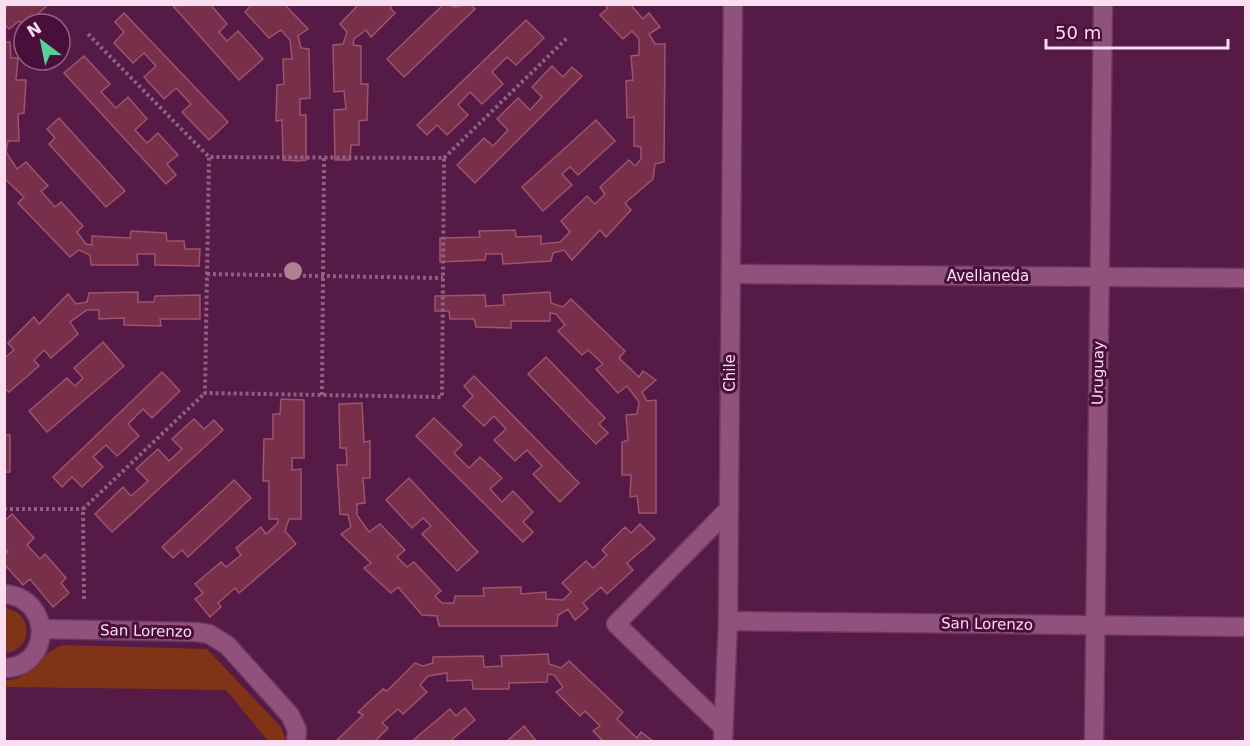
<svg xmlns="http://www.w3.org/2000/svg" width="1250" height="746" font-family="'DejaVu Sans',sans-serif">
<style>
.green{fill:#803315}
.building{fill:#78304a;stroke:#9f536c;stroke-width:1.5}
.lines{fill:none;stroke-linecap:round;stroke-linejoin:round}
.street-casing{stroke:#6b395e;stroke-width:21}
.path{stroke:#905f82;stroke-width:4;stroke-dasharray:3 3;stroke-linecap:butt}
.street{stroke:#91517d;stroke-width:18}
.tree{fill:#ae8290}
.labels{text-anchor:middle;dominant-baseline:central;stroke-width:6;stroke-linejoin:round;paint-order:stroke}
.street-label{font-size:15px;fill:#fbddf0;stroke:#4a0e3a}
</style>
<rect width="100%" height="100%" fill="#551a45"/>
<g class="green">
<path d="M4,608C34,611 34,650 5,653Z"/>
<path d="M63,645L207,649L281,727L286,741H268L226,690L5,687V680C31,681 40,652 63,645Z"/>
</g>
<g class="building">
<path d="M6,4H48V5L24,26L19,21L9,29L4,24Z"/>
<path d="M210,4L227,24L219,32L227,41L238,31L263,59L239,80L173,6Z"/>
<path d="M284,4L308,29L298,36L301,48L309,49L310,98L300,99V115H306V160L298,161L283,160L282,120L276,121L277,85L284,84L283,59H292L290,40L281,30L269,38L245,12L252,4Z"/>
<path d="M359,4H393L390,8L395,13L371,37L366,30L354,39L353,45L361,46V84H368L367,120L359,121V145H351L350,160H335L334,110L346,109L344,91L334,92L333,45L343,44L347,32L340,24Z"/>
<path d="M444,4L455,7L470,4L475,9L404,77L387,59Z"/>
<path d="M604,4H630L643,19L649,13L660,27L649,34L655,44H665L664,162L655,164L653,179L625,203L631,210L606,237L600,230L572,260L564,250L553,253L551,261L503,264L502,254H486L485,260L440,262V238L480,237L479,231L515,230L516,237L541,236V244L560,242L570,232L561,221L587,196L595,204L605,194L600,187L629,160L635,166L641,159V147L634,146V117L627,118L626,81L633,80L631,56L639,55V39L632,31L623,39L600,15L608,8Z"/>
<path d="M124,13L228,122L209,140L182,112L191,104L176,88L164,99L144,77L156,66L144,53L133,63L114,43L124,32L115,22Z"/>
<path d="M526,20L544,38L516,65L507,57L492,72L503,84L482,104L470,92L458,105L468,115L447,135L437,125L427,135L417,125Z"/>
<path d="M4,42H10L11,58H18L16,80H26L24,113L18,114L19,141H8L6,152L17,169L26,162L48,186L41,191L55,207L61,202L83,226L77,232L86,244L92,245V236L130,238L131,231L166,233L167,241H184L185,249H200L199,266L155,265V254H137L138,265H91L90,255L79,250L70,257L18,203L24,197L4,178Z"/>
<path d="M84,56L110,84L101,92L116,108L128,97L147,119L135,130L147,143L158,133L178,155L167,164L176,175L166,184L64,73Z"/>
<path d="M552,66L563,77L572,67L582,76L475,183L457,165L484,138L493,146L508,130L497,119L518,98L530,110L542,97L532,87Z"/>
<path d="M59,118L125,191L106,207L49,144L55,138L47,129Z"/>
<path d="M596,120L615,141L578,175L570,167L562,174L572,185L543,211L522,187Z"/>
<path d="M138,292V302H154L155,296L200,295V319H160L161,326L124,325V318L99,319V310H87L70,322L78,334L51,358L44,350L34,360L39,366L9,392L4,388V358L14,350L8,343L34,317L39,324L68,294L76,304L87,302L89,293Z"/>
<path d="M550,292L551,303L563,307L571,299L625,351L619,358L639,377L643,371L656,380L642,392L647,401L656,400V513H639L637,496L630,497L631,475H622V442L628,440L626,415L637,414L639,402L627,386L618,393L596,369L603,364L588,350L582,355L558,331L565,325L556,314L550,313V321H511V328L476,327L474,319H450L449,311H435V296L485,295L486,306L504,305L503,295Z"/>
<path d="M103,342L124,366L47,432L29,411L67,378L75,386L83,378L74,368Z"/>
<path d="M546,357L605,418L599,424L608,433L596,444L528,374Z"/>
<path d="M162,372L180,391L152,418L143,409L128,424L139,436L117,456L106,445L93,457L103,467L82,487L72,477L62,487L53,477Z"/>
<path d="M474,376L579,483L560,502L533,474L542,466L527,450L515,461L494,440L506,429L494,416L484,426L463,406L473,396L464,386Z"/>
<path d="M281,399L304,400V458H292V470L301,469V519H289L285,531L296,544L239,593L235,588L218,603L221,607L210,617L195,599L203,593L195,584L221,562L226,567L241,555L236,548L261,527L266,534L278,523V519H269V481H263L264,439H273V414H280Z"/>
<path d="M362,403L364,442L370,441V478H363L365,503L357,504V515L369,532L380,524L405,550L397,557L407,567L414,562L441,591L435,596L442,603H454L455,596H484L483,588L521,587V594L546,592V599L563,600L571,592L562,583L586,561L593,568L607,555L602,550L625,527L631,533L640,524L655,539L627,563L633,570L607,594L601,587L583,603L588,609L575,620L568,609L558,615L557,626H439L437,616L422,615L398,587L391,593L364,568L371,563L341,534L351,527L348,515L340,514L337,465H347L346,448H340L339,404Z"/>
<path d="M434,418L462,445L454,453L469,468L480,457L502,478L490,489L502,502L513,491L533,512L523,522L533,532L523,542L416,436Z"/>
<path d="M194,419L204,429L214,420L223,430L112,532L95,514L123,487L131,496L148,481L136,469L158,449L169,461L182,449L172,439Z"/>
<rect x="4" y="435" width="6" height="37"/>
<path d="M409,478L478,552L457,571L422,534L431,526L423,518L412,528L386,500Z"/>
<path d="M234,480L251,498L188,557L182,550L173,558L162,547Z"/>
<path d="M12,514L34,538L27,545L40,559L45,554L66,578L61,583L69,593L53,607L30,579L23,585L4,564V555L8,552L4,548V521Z"/>
<path d="M548,654L549,664L561,668L569,661L623,712L617,719L637,738L641,732L654,742H604L593,731L600,726L585,711L580,716L556,692L563,687L554,675L548,674L547,682L509,683V689H473L472,680L447,681V673L428,676L420,685L427,692L403,714L398,709L382,723L388,728L374,742L336,741L363,715L358,712L383,689L387,691L415,663L423,666L433,663V657L483,656L484,667L502,666L501,656Z"/>
<path d="M465,708L475,720L449,742H411L450,709L456,716Z"/>
<path d="M524,726L537,742H506Z"/>
</g>
<g class="lines">
<defs>
<g id="street">
<path d="M731,274L1246,278"/>
<path d="M4,594C54,598 52,668 4,668"/>
<path d="M728,621L1246,627"/>
<path d="M42,629L196,632L209,634L227,645L290,715L297,730L296,742"/>
<path d="M723,727L616,624L729,509"/>
<path d="M723,742L728,621L733,4"/>
<path d="M1094,742L1103,4"/>
</g>
</defs>
<use href="#street" class="street-casing"/>
<g class="path">
<path d="M88,34L209,157L444,158L442,397L205,393L209,157"/>
<path d="M444,158L567,38"/>
<path d="M207,274L443,278"/>
<path d="M322,395L324,157"/>
<path d="M4,509H83"/>
<path d="M84,599L83,509L205,393"/>
</g>
<use href="#street" class="street"/>
</g>
<circle class="tree" cx="293" cy="271" r="9"/>
<g class="labels">
<g class="street-label">
<text x="988" y="276">Avellaneda</text>
<text transform="translate(730 373) rotate(-90)">Chile</text>
<text transform="translate(1098 373) rotate(-89)">Uruguay</text>
<text transform="translate(987 624) rotate(1)">San Lorenzo</text>
<text transform="translate(146 631) rotate(1)">San Lorenzo</text>
</g>
</g>
<rect width="1250" height="746" fill="none" stroke="#fbddf0" stroke-width="12"/>
<g transform="translate(42 42) rotate(328)"><circle r="28" fill="#4a0e3a" stroke="#916183" stroke-width="1.5"/>
<path d="M0-4.5L10 22L0 15L-10 22Z" fill="#51d397"/>
<text y="-9" font-size="16" font-weight="bold" text-anchor="middle" fill="#fbddf0">N</text>
</g>
<path d="M1046 39v9h182v-9" fill="none" stroke="#fbddf0" stroke-width="3"/>
<text x="1055" y="39" font-size="18" fill="#fbddf0" stroke="#4a0e3a" stroke-width="4.5" paint-order="stroke">50 m</text>
</svg>
